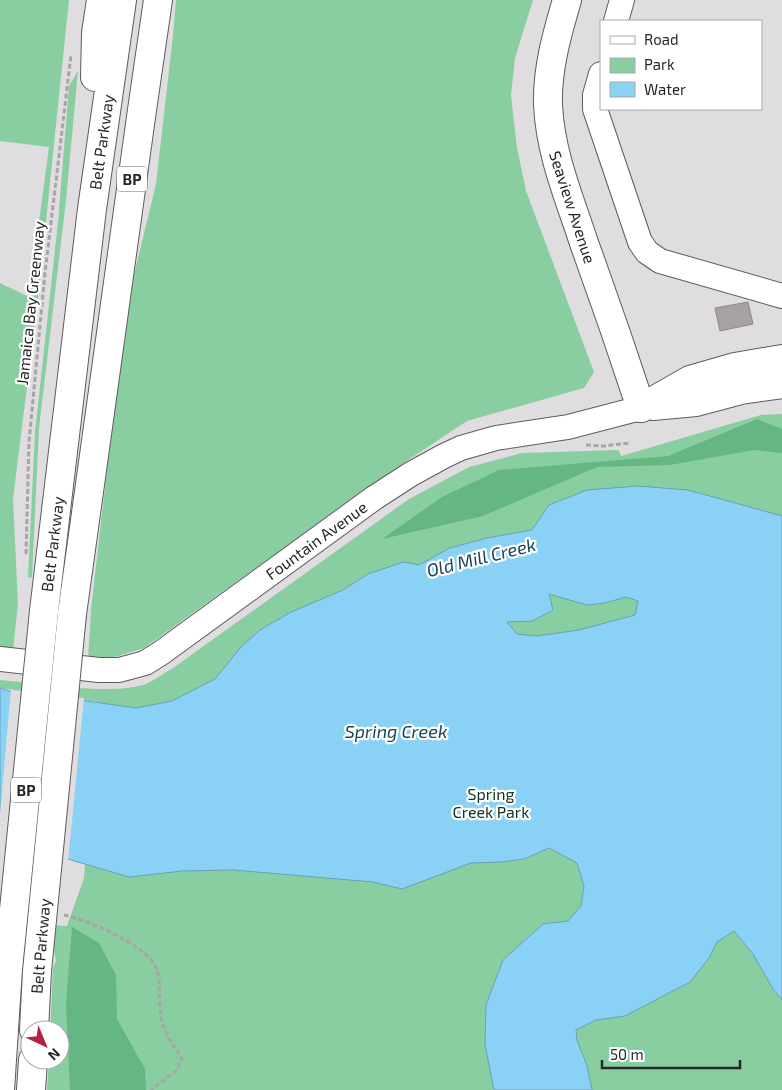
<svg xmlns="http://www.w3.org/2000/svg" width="782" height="1090" font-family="'Exo 2',sans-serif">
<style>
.green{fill:#89cea0}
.forest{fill:#66b683}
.water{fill:#89d2f5;stroke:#6c9fb8;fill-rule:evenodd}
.pier{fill:#e0dde0}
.building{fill:#a6a2a3;stroke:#8d898a}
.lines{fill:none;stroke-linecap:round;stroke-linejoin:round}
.minor-casing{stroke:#5e5b5e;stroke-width:26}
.major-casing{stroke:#5e5b5e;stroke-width:30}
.highway-casing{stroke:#5e5b5e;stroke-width:30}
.path{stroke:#a7a5a7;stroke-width:3;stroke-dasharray:5 2.5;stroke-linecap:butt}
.minor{stroke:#fff;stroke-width:24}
.major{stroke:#fff;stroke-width:28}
.highway{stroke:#fff;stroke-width:28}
.highway-bridge-casing{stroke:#5e5b5e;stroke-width:30;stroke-linecap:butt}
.highway-bridge{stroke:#fff;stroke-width:28}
.labels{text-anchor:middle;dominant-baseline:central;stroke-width:4.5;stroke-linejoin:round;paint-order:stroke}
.shield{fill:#fff;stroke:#686868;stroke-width:1}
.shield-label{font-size:15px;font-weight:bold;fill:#282728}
.street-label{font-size:16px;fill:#282728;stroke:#fff}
.park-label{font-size:16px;fill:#10331e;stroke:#fff}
.water-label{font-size:18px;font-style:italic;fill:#1a4456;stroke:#fff}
</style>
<rect width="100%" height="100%" fill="#e0dde0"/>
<g class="green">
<path d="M0,0H69L38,298L13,499L18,604L13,650L0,648V283L29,297L49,147L0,141Z"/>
<path d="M176,0H533L515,58L511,95L517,148L526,191L594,372L584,388L467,421L372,484L144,648L108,659H88L91,610L125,312L156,184L173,35Z"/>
<path d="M78,71L66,200L39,428L32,577L28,578L35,432L58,222L69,86Z"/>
<path d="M782,414V1090H47L49,1060H60V1030H50L53,968L56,961L49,925L67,926L84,878L98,702L0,688V680C37,683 112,696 146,684C155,680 164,673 173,668L409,499L469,467L522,453L619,450L621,456L761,415Z"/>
</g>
<g class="forest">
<path d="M757,419L782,429V453L754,450L670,465L597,467L483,516L382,539L442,497L499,470L668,456Z"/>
<path d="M72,927L99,943L116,975L117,1019L145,1069L146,1090H70L66,1003Z"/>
</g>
<path class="water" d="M638,486L688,490L782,516V1000L773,989L753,954L734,931L717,942L709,958L690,982L625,1016L596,1020L576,1030L577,1040L587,1066L592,1090H494L485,1044L486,1005L503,960L543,924L568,921L581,906L584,886L577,863L549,848L524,859L501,862L471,863L402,889L373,882L233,870L182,871L129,877L27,847L0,843V688L22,695L73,699L136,708L172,701L215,679L241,647L260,630L291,612L343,590L368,574L404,562L419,565L450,548L487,538L532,530L549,505L587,490ZM549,594L587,605L605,603L626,597L638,601L635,615L579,630L537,636L517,634L507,622L532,621L553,610Z"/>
<path class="pier" d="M11,689L22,693L84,698L68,862L27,849L0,845V814Z"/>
<path class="building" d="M748,302L753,324L720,331L715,308Z"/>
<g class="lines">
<defs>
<g id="minor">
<path d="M616,21L622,0"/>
<path d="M601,74L595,95V109L640,242L647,252L660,261L782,296"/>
<path d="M0,659L99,670H119L145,663L161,653L374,498L411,474L444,456L461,448L496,438L568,427L641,408"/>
</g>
<g id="major">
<path d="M567,0C557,34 547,69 548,104C550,153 569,197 584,243C604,298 623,353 641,408"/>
<path d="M653,406L696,402L741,390L782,384"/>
<path d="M641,408L690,380L735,367L782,359"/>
</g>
<g id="highway">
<path d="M95,77L96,33L101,0"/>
<path d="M44,611L92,209L122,0"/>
<path d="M72,614L142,110L158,0"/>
<path d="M34,1030L37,971"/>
<path d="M0,1090L8,969"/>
<path d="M31,1090L33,1060"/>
</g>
</defs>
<use href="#minor" class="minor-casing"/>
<use href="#major" class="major-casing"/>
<use href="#highway" class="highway-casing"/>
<g class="path">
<path d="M586,445L603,446L630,443"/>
<path d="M26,554L29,442L45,273L71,55"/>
<path d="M64,915C88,920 141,943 154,964C163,979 158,1002 161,1018C164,1033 174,1046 182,1059L177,1070L151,1090"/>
</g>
<use href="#minor" class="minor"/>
<use href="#major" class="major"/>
<use href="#highway" class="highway"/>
<defs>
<g id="highway-bridge">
<path d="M8,969L44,611"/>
<path d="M37,971L72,614"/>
</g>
</defs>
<use href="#highway-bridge" class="highway-bridge-casing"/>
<use href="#highway-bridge" class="highway-bridge"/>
</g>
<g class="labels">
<g class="shield">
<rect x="117" y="166.5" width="30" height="25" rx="4"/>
<rect x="11" y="777.5" width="30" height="25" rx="4"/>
</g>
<g class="shield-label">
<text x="132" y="179">BP</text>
<text x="26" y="790">BP</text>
</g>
<g class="street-label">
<text transform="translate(101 142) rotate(-82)">Belt Parkway</text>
<text transform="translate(573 207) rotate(72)">Seaview Avenue</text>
<text transform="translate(30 303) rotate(-84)">Jamaica Bay Greenway</text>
<text transform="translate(316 540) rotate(-36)">Fountain Avenue</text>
<text transform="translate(52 544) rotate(-83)">Belt Parkway</text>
<text transform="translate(40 946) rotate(-85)">Belt Parkway</text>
</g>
<g class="park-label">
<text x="491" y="793">Spring<tspan x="491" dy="18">Creek Park</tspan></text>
</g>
<g class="water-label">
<text transform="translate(481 557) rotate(-14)">Old Mill Creek</text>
<text x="396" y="731">Spring Creek</text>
</g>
</g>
<rect x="600" y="20" width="162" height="90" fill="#ffffff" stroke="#a9a9a9"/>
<rect x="610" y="36" width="25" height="8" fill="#ffffff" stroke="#a9a9a9"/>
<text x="644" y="45" font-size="15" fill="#282728">Road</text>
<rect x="610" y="58" width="25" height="15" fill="#89cea0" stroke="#a9a9a9"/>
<text x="644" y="70" font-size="15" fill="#282728">Park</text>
<rect x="610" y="82" width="25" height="15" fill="#89d2f5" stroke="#a9a9a9"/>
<text x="644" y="95" font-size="15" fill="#282728">Water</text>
<g transform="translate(45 1045) rotate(136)"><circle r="24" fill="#ffffff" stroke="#a9a9a9"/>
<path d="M0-4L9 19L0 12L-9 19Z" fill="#b32145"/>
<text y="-8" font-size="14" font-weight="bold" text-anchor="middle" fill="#282728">N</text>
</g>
<path d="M602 1060v8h138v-8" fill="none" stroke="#282728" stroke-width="2.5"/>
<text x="610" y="1060" font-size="15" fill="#282728" stroke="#ffffff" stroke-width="4" paint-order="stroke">50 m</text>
</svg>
